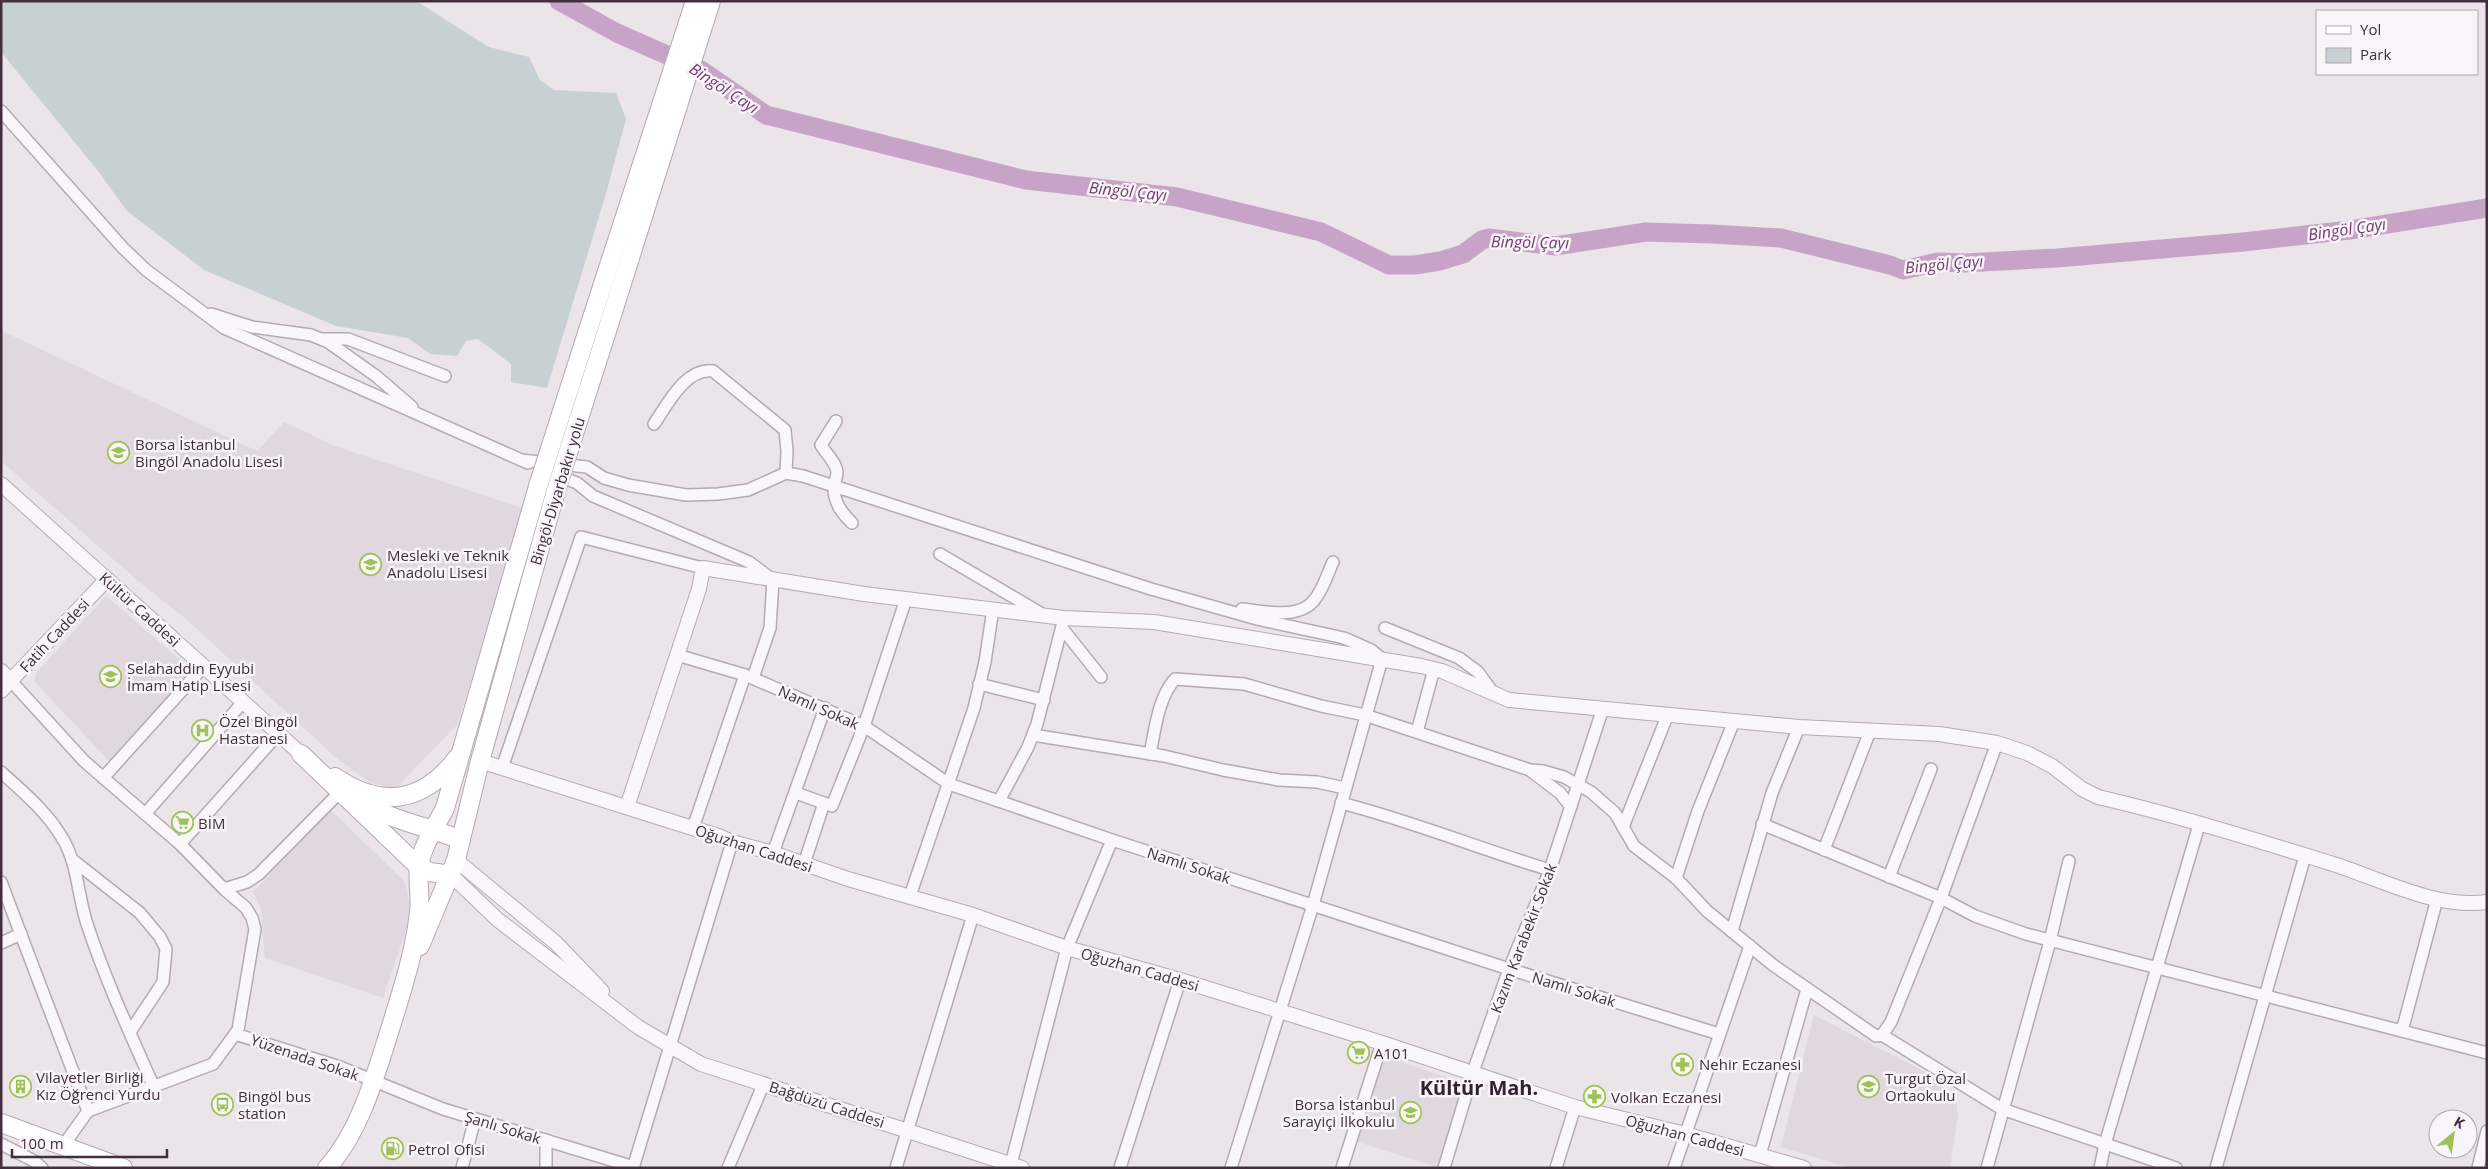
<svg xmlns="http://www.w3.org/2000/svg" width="2488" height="1169" font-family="'Open Sans',sans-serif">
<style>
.built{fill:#e0d7df}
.green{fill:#c7d1d4}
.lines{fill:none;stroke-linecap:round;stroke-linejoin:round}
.river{stroke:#c7a4c7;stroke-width:19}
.minor-casing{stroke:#b5aab3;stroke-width:14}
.tertiary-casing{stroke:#b5aab3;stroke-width:16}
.primary-casing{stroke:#b6a5b4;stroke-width:20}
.minor{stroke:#f9f7f9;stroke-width:11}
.tertiary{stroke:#f9f7f9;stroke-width:14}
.primary{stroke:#fff;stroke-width:18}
.primary-bridge-casing{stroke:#b6a5b4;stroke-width:20;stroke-linecap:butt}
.primary-bridge{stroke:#fff;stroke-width:18}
.labels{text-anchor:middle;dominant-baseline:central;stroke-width:5;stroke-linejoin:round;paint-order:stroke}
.poi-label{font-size:15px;fill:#422e3f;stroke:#f8f4f8;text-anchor:start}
.street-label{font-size:15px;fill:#422e3f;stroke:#f8f4f8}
.water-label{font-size:16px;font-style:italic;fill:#723b70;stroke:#f8f4f8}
.district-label{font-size:20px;font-weight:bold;fill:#332030;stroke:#f8f4f8}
</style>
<rect width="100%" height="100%" fill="#ebe5ea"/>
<g class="built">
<path d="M2,331L257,451L284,422L335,446L525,509L457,725L395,789L370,783L335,757L186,619L138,581L1,461Z"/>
<path d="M106,596L193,671L111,763L34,681L36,673Z"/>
<path d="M331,810L405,882L409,903L407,928L383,998L265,958L261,909L253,892Z"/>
<path d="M1814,1015L1929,1074L1956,1100L1958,1115L1950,1168H1850L1781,1147Z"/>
<path d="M1383,1056L1467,1084L1440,1168L1355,1141Z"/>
</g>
<path class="green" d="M1,1H416L489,47L529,57L540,80L554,90L616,93L626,119L607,190L547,388L511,382V364L478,339L466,341L457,356L430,354L408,338L336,326L204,270L127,211L98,171L1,52Z"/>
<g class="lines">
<path class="river" d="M559,1L617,33L701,70L766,115L1026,180L1177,197L1321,232L1389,265H1415L1440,261L1463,254L1482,240L1489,238L1555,246L1646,232L1712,234L1781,238L1890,265L1903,270L1938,262L1965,263L2057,258L2243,242L2350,230L2487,208"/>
<defs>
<g id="minor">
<path d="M1,111L123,248L146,270L224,328L528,463"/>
<path d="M211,314L252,327L311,335L328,342L376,376L412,407"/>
<path d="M322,339H348L445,376"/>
<path d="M836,421L821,445C826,454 836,462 837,472C837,478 834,483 834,488C834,503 842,513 852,523"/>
<path d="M654,424C667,405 686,367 713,371L785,430L787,451L786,473"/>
<path d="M521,460L587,467L604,478L628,485L686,495L718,494L748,490L786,473L803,476L1151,589L1257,619L1344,638L1371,650L1382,659L1313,905L1231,1168"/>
<path d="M554,474L577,483L593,496L749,562L773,580L770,628L753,678"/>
<path d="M940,554L1042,614"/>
<path d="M1242,609C1262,611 1290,618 1308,606C1320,598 1327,575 1333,562"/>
<path d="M1062,628L1101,677"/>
<path d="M1385,628L1459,658L1478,672L1494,694"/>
<path d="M677,655L745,675L864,726L949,784L1112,840L1509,969L1719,1034"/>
<path d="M11,681L84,761L180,844L224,889L246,908L252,918L255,929L238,1030L213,1064L88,1111L63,1146"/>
<path d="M979,684L1044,700"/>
<path d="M1417,732L1434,669"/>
<path d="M1033,735L1164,756L1223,770L1279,780L1317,782L1345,788"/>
<path d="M1150,754C1155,730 1158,698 1175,679L1244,684L1321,706L1365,715L1530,770L1543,771L1564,777L1591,792L1615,813L1634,846L1676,878L1707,911L1773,965L1876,1036L1882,1035L1891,1022L1941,898L1997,743"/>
<path d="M502,768L581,537L703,568"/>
<path d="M1531,771L1560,793L1571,807"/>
<path d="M1,772C22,791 46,811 61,836C79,864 77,896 88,927C106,981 130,1033 153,1085"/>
<path d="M103,778L204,666"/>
<path d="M796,793L832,806L864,726L906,599"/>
<path d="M999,801L1028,747L1037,724L1064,618"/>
<path d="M1341,803C1412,821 1480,849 1550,870"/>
<path d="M145,814L243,702"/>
<path d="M1762,824L1941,898L1975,916L2026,934L2487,1053"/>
<path d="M1623,827L1668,714"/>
<path d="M693,828L745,675"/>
<path d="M180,844L278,734"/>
<path d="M1824,850L1870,731"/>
<path d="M773,853L825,708"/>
<path d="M74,861L140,913L160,937L166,949L163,982L130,1032"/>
<path d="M804,864L824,803"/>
<path d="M1889,877L1931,769"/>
<path d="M1676,878L1698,811L1734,721"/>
<path d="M1,882L88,1111"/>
<path d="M224,889L247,882L259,874L340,792"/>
<path d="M910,896L974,708L985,662L993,609"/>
<path d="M1732,931L1772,793L1799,727"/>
<path d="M1,943L21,934"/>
<path d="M2402,1031L2437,899"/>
<path d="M235,1034L340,1067L443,1109L634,1167"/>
<path d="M1882,1035L2002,1109L2176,1168"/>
<path d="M546,1140V1168"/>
<path d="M1,1144L34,1161L42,1168"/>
<path d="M1760,1155L1807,989"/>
<path d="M462,1168L475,1119"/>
<path d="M633,1168L732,842"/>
<path d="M728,1168L764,1083"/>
<path d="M896,1168L973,915"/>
<path d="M1010,1168L1067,948L1112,840"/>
<path d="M1120,1168L1180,980"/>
<path d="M1342,1168L1382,1043"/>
<path d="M1444,1168L1473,1072L1509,969L1550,870L1603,708"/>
<path d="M1556,1168L1575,1107"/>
<path d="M1674,1168L1750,946"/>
<path d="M1987,1168L2050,941L2069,861"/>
<path d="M2100,1168L2105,1144L2199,825"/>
<path d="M2216,1168L2305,856"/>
<path d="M2478,1168L2487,1131"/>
</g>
<g id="tertiary">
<path d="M1,484L301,754"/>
<path d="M1,671L11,681"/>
<path d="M1,691L107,579"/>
<path d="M480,761L721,837L732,842L773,853L848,879L973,915L1067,948L1180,980L1382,1043L1575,1107L1685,1134L1804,1168"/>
<path d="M627,807L699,589L703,568L864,594L1064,618L1154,622L1421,666L1442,671L1509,700L1799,727L1939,734L1997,743L2027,753L2052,766L2082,789L2098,797C2176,815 2256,840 2333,864C2381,879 2435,909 2487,902"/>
<path d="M456,860L556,943L602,991"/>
<path d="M451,875L498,920L638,1027L701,1064L1022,1168"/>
</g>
<g id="primary">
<path d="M588,330L695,1"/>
<path d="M606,334L711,1"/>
<path d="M301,754L419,867L430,872L451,875"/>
<path d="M335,777C381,809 423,803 457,758"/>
<path d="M361,801C391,821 427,826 461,840"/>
<path d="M420,946L456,860L480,761L557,487"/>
<path d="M1,1123L123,1168"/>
<path d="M327,1168C361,1131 377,1070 392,1023C403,987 415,950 419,912C421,897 417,881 419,866C422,846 436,826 445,808L539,483"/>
</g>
</defs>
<use href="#minor" class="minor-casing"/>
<use href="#tertiary" class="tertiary-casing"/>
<use href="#primary" class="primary-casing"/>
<use href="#minor" class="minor"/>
<use href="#tertiary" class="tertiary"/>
<use href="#primary" class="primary"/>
<defs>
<g id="primary-bridge">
<path d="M539,483L588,330"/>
<path d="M557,487L606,334"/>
</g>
</defs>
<use href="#primary-bridge" class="primary-bridge-casing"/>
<use href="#primary-bridge" class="primary-bridge"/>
</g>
<defs>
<symbol id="school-ring" viewBox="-11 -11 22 22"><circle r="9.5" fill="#f8f4f8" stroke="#9ec258" stroke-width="1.5"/><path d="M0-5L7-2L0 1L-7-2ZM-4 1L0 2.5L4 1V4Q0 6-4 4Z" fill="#9ec258"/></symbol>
<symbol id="hospital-ring" viewBox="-11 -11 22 22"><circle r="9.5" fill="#f8f4f8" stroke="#9ec258" stroke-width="1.5"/><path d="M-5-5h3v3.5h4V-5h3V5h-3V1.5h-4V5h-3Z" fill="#9ec258"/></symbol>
<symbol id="supermarket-ring" viewBox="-11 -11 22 22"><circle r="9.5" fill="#f8f4f8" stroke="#9ec258" stroke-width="1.5"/><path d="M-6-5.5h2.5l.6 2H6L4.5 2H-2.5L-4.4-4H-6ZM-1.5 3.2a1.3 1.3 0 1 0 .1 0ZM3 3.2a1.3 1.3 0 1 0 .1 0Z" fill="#9ec258"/></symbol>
<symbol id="pharmacy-ring" viewBox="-11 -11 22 22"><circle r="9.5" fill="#f8f4f8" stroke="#9ec258" stroke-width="1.5"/><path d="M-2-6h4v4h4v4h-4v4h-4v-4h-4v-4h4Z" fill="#9ec258"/></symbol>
<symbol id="building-ring" viewBox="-11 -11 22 22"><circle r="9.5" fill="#f8f4f8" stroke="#9ec258" stroke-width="1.5"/><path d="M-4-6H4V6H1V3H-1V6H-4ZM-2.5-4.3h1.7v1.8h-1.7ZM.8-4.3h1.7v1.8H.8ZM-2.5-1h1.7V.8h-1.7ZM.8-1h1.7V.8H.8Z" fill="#9ec258"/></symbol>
<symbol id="bus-ring" viewBox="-11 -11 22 22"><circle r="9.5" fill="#f8f4f8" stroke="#9ec258" stroke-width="1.5"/><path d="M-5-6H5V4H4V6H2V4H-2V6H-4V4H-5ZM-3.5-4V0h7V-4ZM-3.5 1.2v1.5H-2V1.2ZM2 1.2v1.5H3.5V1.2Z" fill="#9ec258"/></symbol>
<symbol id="fuel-ring" viewBox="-11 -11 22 22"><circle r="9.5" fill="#f8f4f8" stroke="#9ec258" stroke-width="1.5"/><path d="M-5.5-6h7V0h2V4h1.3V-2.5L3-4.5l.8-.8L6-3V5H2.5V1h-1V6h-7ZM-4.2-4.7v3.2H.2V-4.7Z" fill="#9ec258"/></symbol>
</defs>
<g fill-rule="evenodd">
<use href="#school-ring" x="106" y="440" width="25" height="25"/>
<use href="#school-ring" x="358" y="552" width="25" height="25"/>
<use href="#school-ring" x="98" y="664" width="25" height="25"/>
<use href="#hospital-ring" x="190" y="718" width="25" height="25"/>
<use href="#supermarket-ring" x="170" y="810" width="25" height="25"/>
<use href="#supermarket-ring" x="1346" y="1040" width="25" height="25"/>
<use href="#pharmacy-ring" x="1670" y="1052" width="25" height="25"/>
<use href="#building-ring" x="8" y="1074" width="25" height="25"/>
<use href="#school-ring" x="1856" y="1074" width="25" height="25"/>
<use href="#pharmacy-ring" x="1582" y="1084" width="25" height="25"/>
<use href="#bus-ring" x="210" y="1092" width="25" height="25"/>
<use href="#school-ring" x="1398" y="1100" width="25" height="25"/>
<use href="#fuel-ring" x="380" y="1136" width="25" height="25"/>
</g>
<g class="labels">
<g class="poi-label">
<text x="135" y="444">Borsa İstanbul<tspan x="135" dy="17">Bingöl Anadolu Lisesi</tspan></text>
<text x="387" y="555">Mesleki ve Teknik<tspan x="387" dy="17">Anadolu Lisesi</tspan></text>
<text x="127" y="668">Selahaddin Eyyubi<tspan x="127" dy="17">İmam Hatip Lisesi</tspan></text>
<text x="219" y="721">Özel Bingöl<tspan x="219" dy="17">Hastanesi</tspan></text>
<text x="198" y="823">BİM</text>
<text x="1374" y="1053">A101</text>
<text x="1699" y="1064">Nehir Eczanesi</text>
<text x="36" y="1077">Vilayetler Birliği<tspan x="36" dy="17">Kız Öğrenci Yurdu</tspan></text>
<text x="1885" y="1078">Turgut Özal<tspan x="1885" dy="17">Ortaokulu</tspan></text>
<text x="238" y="1096">Bingöl bus<tspan x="238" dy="17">station</tspan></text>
<text x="1611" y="1097">Volkan Eczanesi</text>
<text x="1395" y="1104" text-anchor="end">Borsa İstanbul<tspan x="1395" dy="17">Sarayiçi İlkokulu</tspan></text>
<text x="408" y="1149">Petrol Ofisi</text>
</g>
<g class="street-label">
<text transform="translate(557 491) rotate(-73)">Bingöl-Diyarbakır yolu</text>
<text transform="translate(140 609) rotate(42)">Kültür Caddesi</text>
<text transform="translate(54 635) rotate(-47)">Fatih Caddesi</text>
<text transform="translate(819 707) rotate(24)">Namlı Sokak</text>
<text transform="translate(754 848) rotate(18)">Oğuzhan Caddesi</text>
<text transform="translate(1189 865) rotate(18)">Namlı Sokak</text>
<text transform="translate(1523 938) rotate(-69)">Kazım Karabekir Sokak</text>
<text transform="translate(1140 969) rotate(16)">Oğuzhan Caddesi</text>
<text transform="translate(1574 989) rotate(17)">Namlı Sokak</text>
<text transform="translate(305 1057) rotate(19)">Yüzenada Sokak</text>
<text transform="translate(827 1104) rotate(18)">Bağdüzü Caddesi</text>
<text transform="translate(503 1127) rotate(17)">Şanlı Sokak</text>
<text transform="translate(1685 1135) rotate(15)">Oğuzhan Caddesi</text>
</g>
<g class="water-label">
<text transform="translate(724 88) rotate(33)">Bingöl Çayı</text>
<text transform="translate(1128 191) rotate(6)">Bingöl Çayı</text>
<text transform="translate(2347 229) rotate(-8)">Bingöl Çayı</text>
<text transform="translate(1530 242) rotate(1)">Bingöl Çayı</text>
<text transform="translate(1944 264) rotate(-5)">Bingöl Çayı</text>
</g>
<g class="district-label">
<text x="1479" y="1087">Kültür Mah.</text>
</g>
</g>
<rect width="2488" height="1169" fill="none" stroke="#422e3f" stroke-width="5"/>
<rect x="2316" y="10" width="162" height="65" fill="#f8f4f8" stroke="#afa5ae"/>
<rect x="2326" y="26" width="25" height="8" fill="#ffffff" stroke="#afa5ae"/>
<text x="2360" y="35" font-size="15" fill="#422e3f">Yol</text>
<rect x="2326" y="48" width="25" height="15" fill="#c7d1d4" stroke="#afa5ae"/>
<text x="2360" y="60" font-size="15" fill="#422e3f">Park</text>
<g transform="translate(2453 1134) rotate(29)"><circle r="24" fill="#f8f4f8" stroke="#afa5ae"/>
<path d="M0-4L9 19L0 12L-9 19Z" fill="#9ec258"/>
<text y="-8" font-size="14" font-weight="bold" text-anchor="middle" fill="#422e3f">K</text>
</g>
<path d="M12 1149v8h155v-8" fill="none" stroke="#422e3f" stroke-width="2.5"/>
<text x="20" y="1149" font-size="15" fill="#422e3f" stroke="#f8f4f8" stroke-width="4" paint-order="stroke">100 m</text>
</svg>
